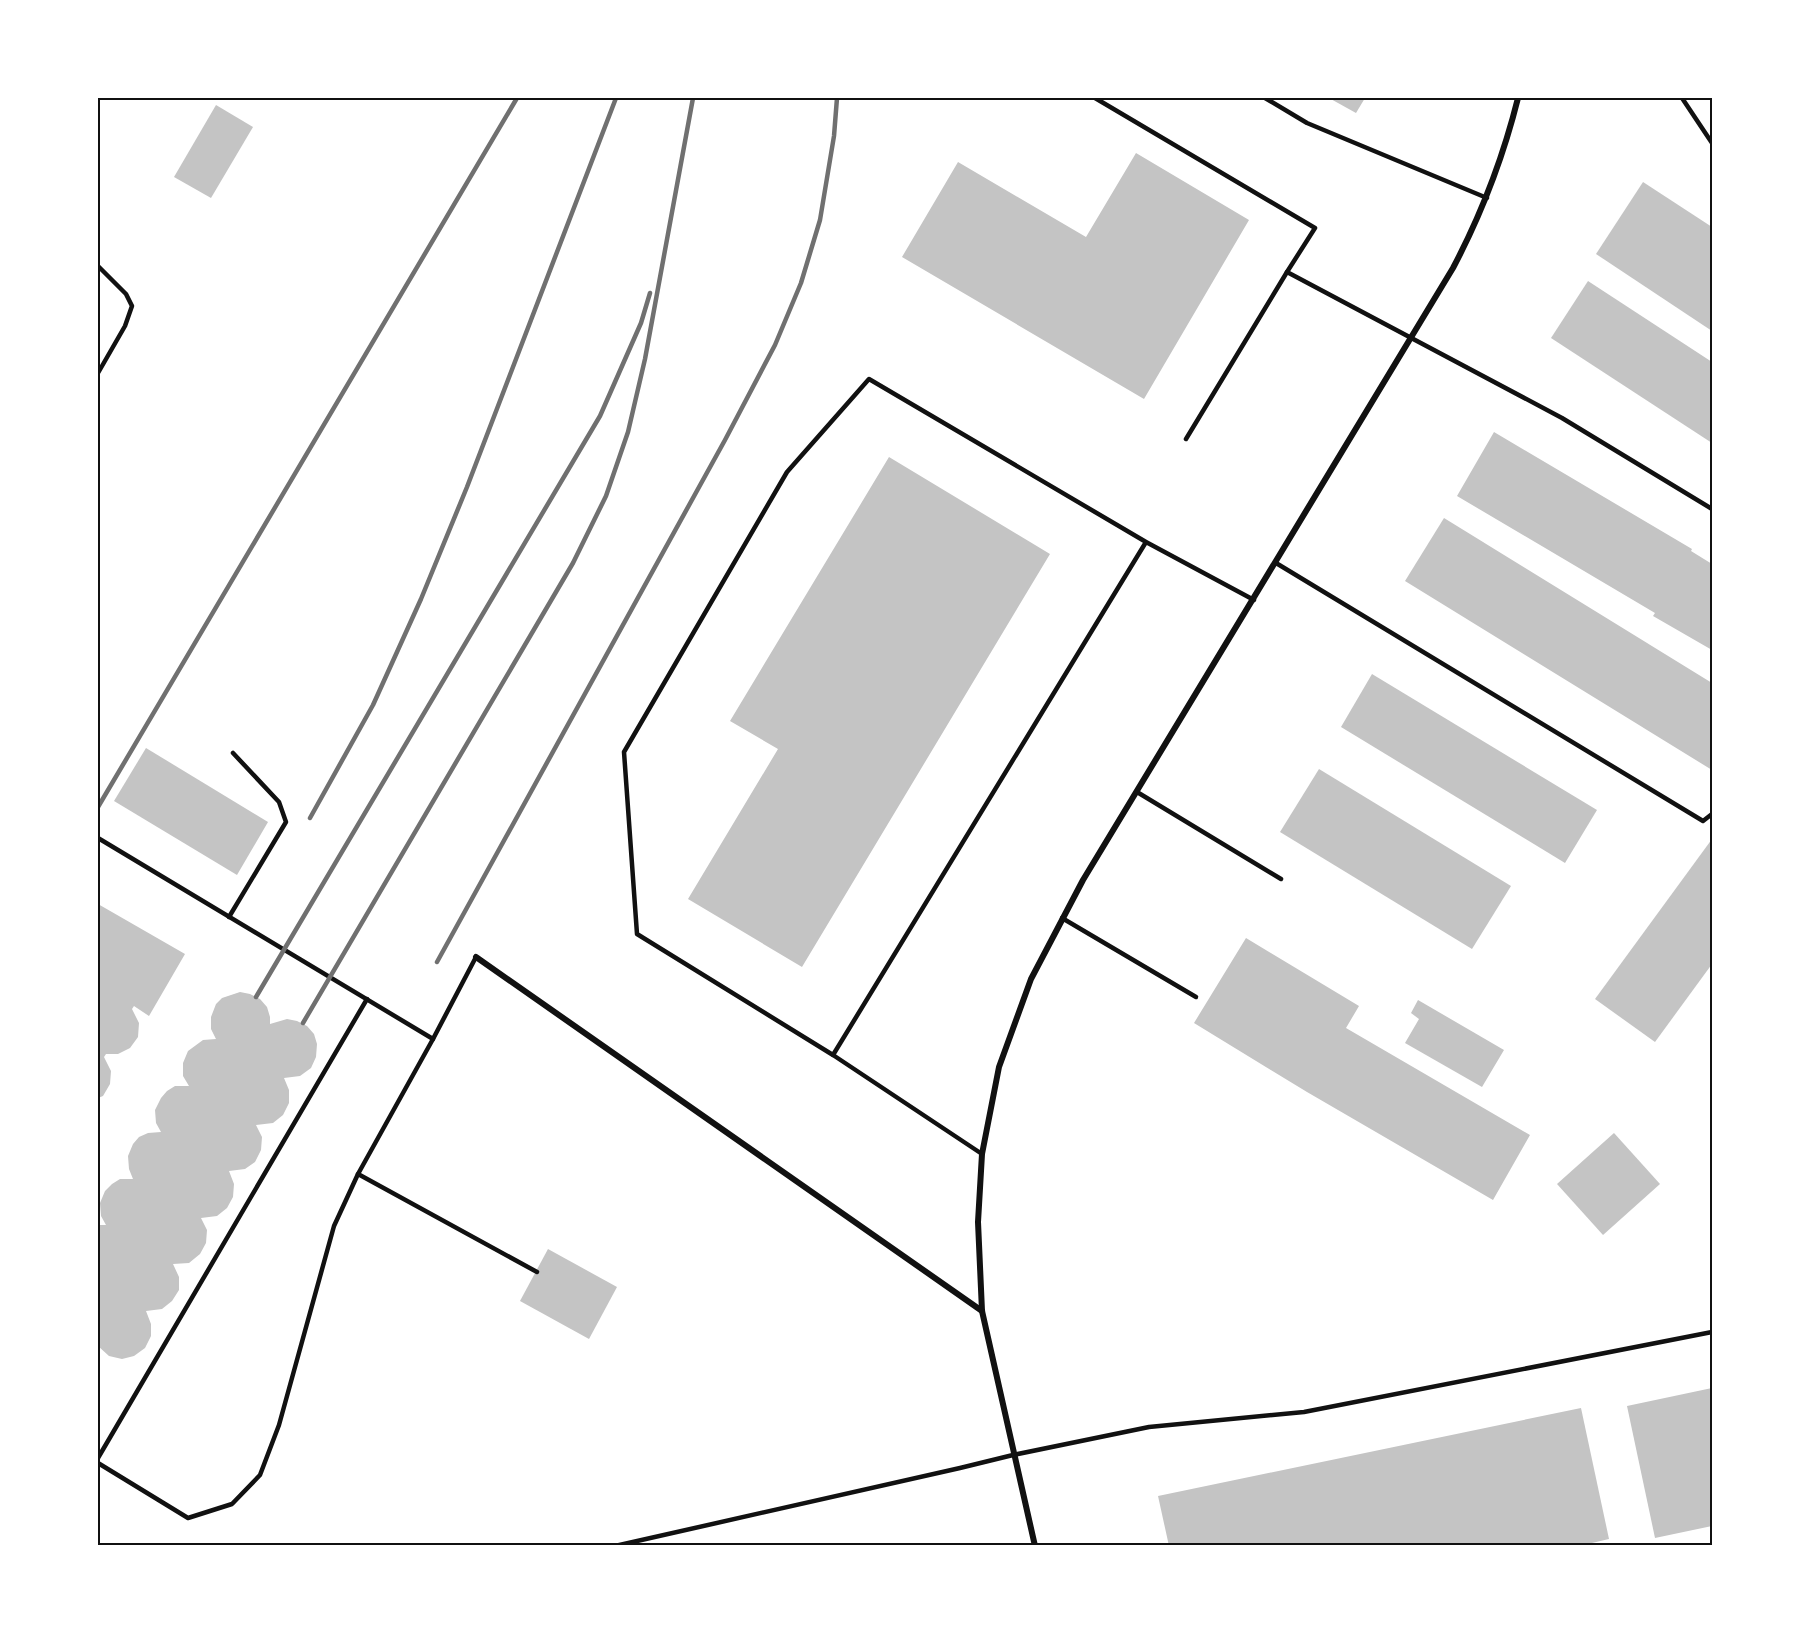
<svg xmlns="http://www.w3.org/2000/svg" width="1810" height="1643" font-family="Spectral,serif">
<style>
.building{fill:#c4c4c4}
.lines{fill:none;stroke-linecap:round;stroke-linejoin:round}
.service{stroke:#111;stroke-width:4.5}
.minor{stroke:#111;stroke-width:6}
.rail{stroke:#707070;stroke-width:4.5}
.neatline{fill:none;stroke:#111;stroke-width:2}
</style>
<rect width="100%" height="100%" fill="#fff"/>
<g class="building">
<path d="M1329,98H1365L1356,113Z"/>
<path d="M216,105L253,127L211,198L174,177Z"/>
<path d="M1136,153L1249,220L1144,399L902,257L958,162L1086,237Z"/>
<path d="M1643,182L1712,227V331L1596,254Z"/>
<path d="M1588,281L1712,362V443L1551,338Z"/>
<path d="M1494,432L1692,549L1691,551L1712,564V650L1653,616L1655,613L1457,496Z"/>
<path d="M889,457L1050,554L802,967L688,899L778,749L730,721Z"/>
<path d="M1444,518L1712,683V770L1405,581Z"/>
<path d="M1372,674L1597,810L1565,863L1341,727Z"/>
<path d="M146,748L268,822L237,875L114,801Z"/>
<path d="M1319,769L1511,886L1472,949L1280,832Z"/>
<path d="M1712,839V964L1655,1042L1595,999Z"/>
<path d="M98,904L185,954L149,1016L134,1006L132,1009L139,1023L138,1037L130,1048L118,1054H106L104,1057L111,1071L110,1084L103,1096L98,1098Z"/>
<path d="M1246,938L1359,1006L1346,1028L1530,1135L1493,1200L1307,1092L1194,1023Z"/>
<path d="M240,992L250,994L260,999L267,1007L270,1017V1024L287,1019L297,1021L307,1026L314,1034L317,1044L316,1057L311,1068L300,1076L284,1078L289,1090V1103L283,1115L273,1123L256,1125L262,1137L261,1150L255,1162L245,1169L229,1171L234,1184L233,1197L227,1208L217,1216L201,1218L207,1230L206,1243L200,1254L189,1263L173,1264L179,1277V1290L172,1301L162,1309L146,1311L151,1324V1336L145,1348L134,1356L122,1359L109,1356L98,1346V1225H106L101,1216L100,1203L105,1191L112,1184L120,1179H133L129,1169L128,1156L133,1144L139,1137L148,1133L161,1132L156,1123L155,1110L161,1098L167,1091L175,1086H189L183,1076V1063L188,1051L203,1040L216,1039L211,1029V1017L216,1004L222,998Z"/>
<path d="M1418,1000L1504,1050L1482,1087L1405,1043L1419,1019L1411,1013Z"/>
<path d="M1614,1133L1660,1184L1603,1235L1557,1184Z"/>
<path d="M548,1249L617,1287L589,1339L520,1301Z"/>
<path d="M1712,1388V1526L1655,1538L1627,1406Z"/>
<path d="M1581,1408L1609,1539L1579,1546H1169L1158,1496Z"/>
</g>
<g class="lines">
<g class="service">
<path d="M1095,98L1315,228L1287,272L1562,418L1712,509"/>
<path d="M1265,98L1307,123L1487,198"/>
<path d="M1682,98L1712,143"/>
<path d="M98,266L126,294L132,306L125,326L98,373"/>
<path d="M1186,439L1287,272"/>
<path d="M1146,542L833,1055L637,934L624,752L787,472L869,379L1146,542L1254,600"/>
<path d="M1276,563L1703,821L1712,814"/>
<path d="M1137,792L1281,879"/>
<path d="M98,838L433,1039L476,957"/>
<path d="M229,917L286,822L279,802L233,753"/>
<path d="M1062,918L1196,997"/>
<path d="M833,1055L982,1154"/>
<path d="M358,1174L537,1272"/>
<path d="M98,1458L367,999"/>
<path d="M98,1463L188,1518L232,1504L260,1475L279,1425L334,1226L358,1174L433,1039"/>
<path d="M615,1546L960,1468L1013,1455L1149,1427L1304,1412L1712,1332"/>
</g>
<g class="minor">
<path d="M476,957L982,1311"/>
<path d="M1035,1546L982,1311L978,1222L982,1154L999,1067L1031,979L1083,880L1453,268C1482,213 1503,158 1518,98"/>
</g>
<g class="rail">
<path d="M98,807L517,98"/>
<path d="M310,818L373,705L421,599L467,487L616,98"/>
<path d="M437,962L725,440L775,345L801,283L820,220L834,136L837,98"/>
<path d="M256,997L600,416L641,323L650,293"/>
<path d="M303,1023L573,563L606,496L628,432L645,359L693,98"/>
</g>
</g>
<rect width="1810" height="1643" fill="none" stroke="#ffffff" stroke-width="198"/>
<rect x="99" y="99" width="1612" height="1445" class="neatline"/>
</svg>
